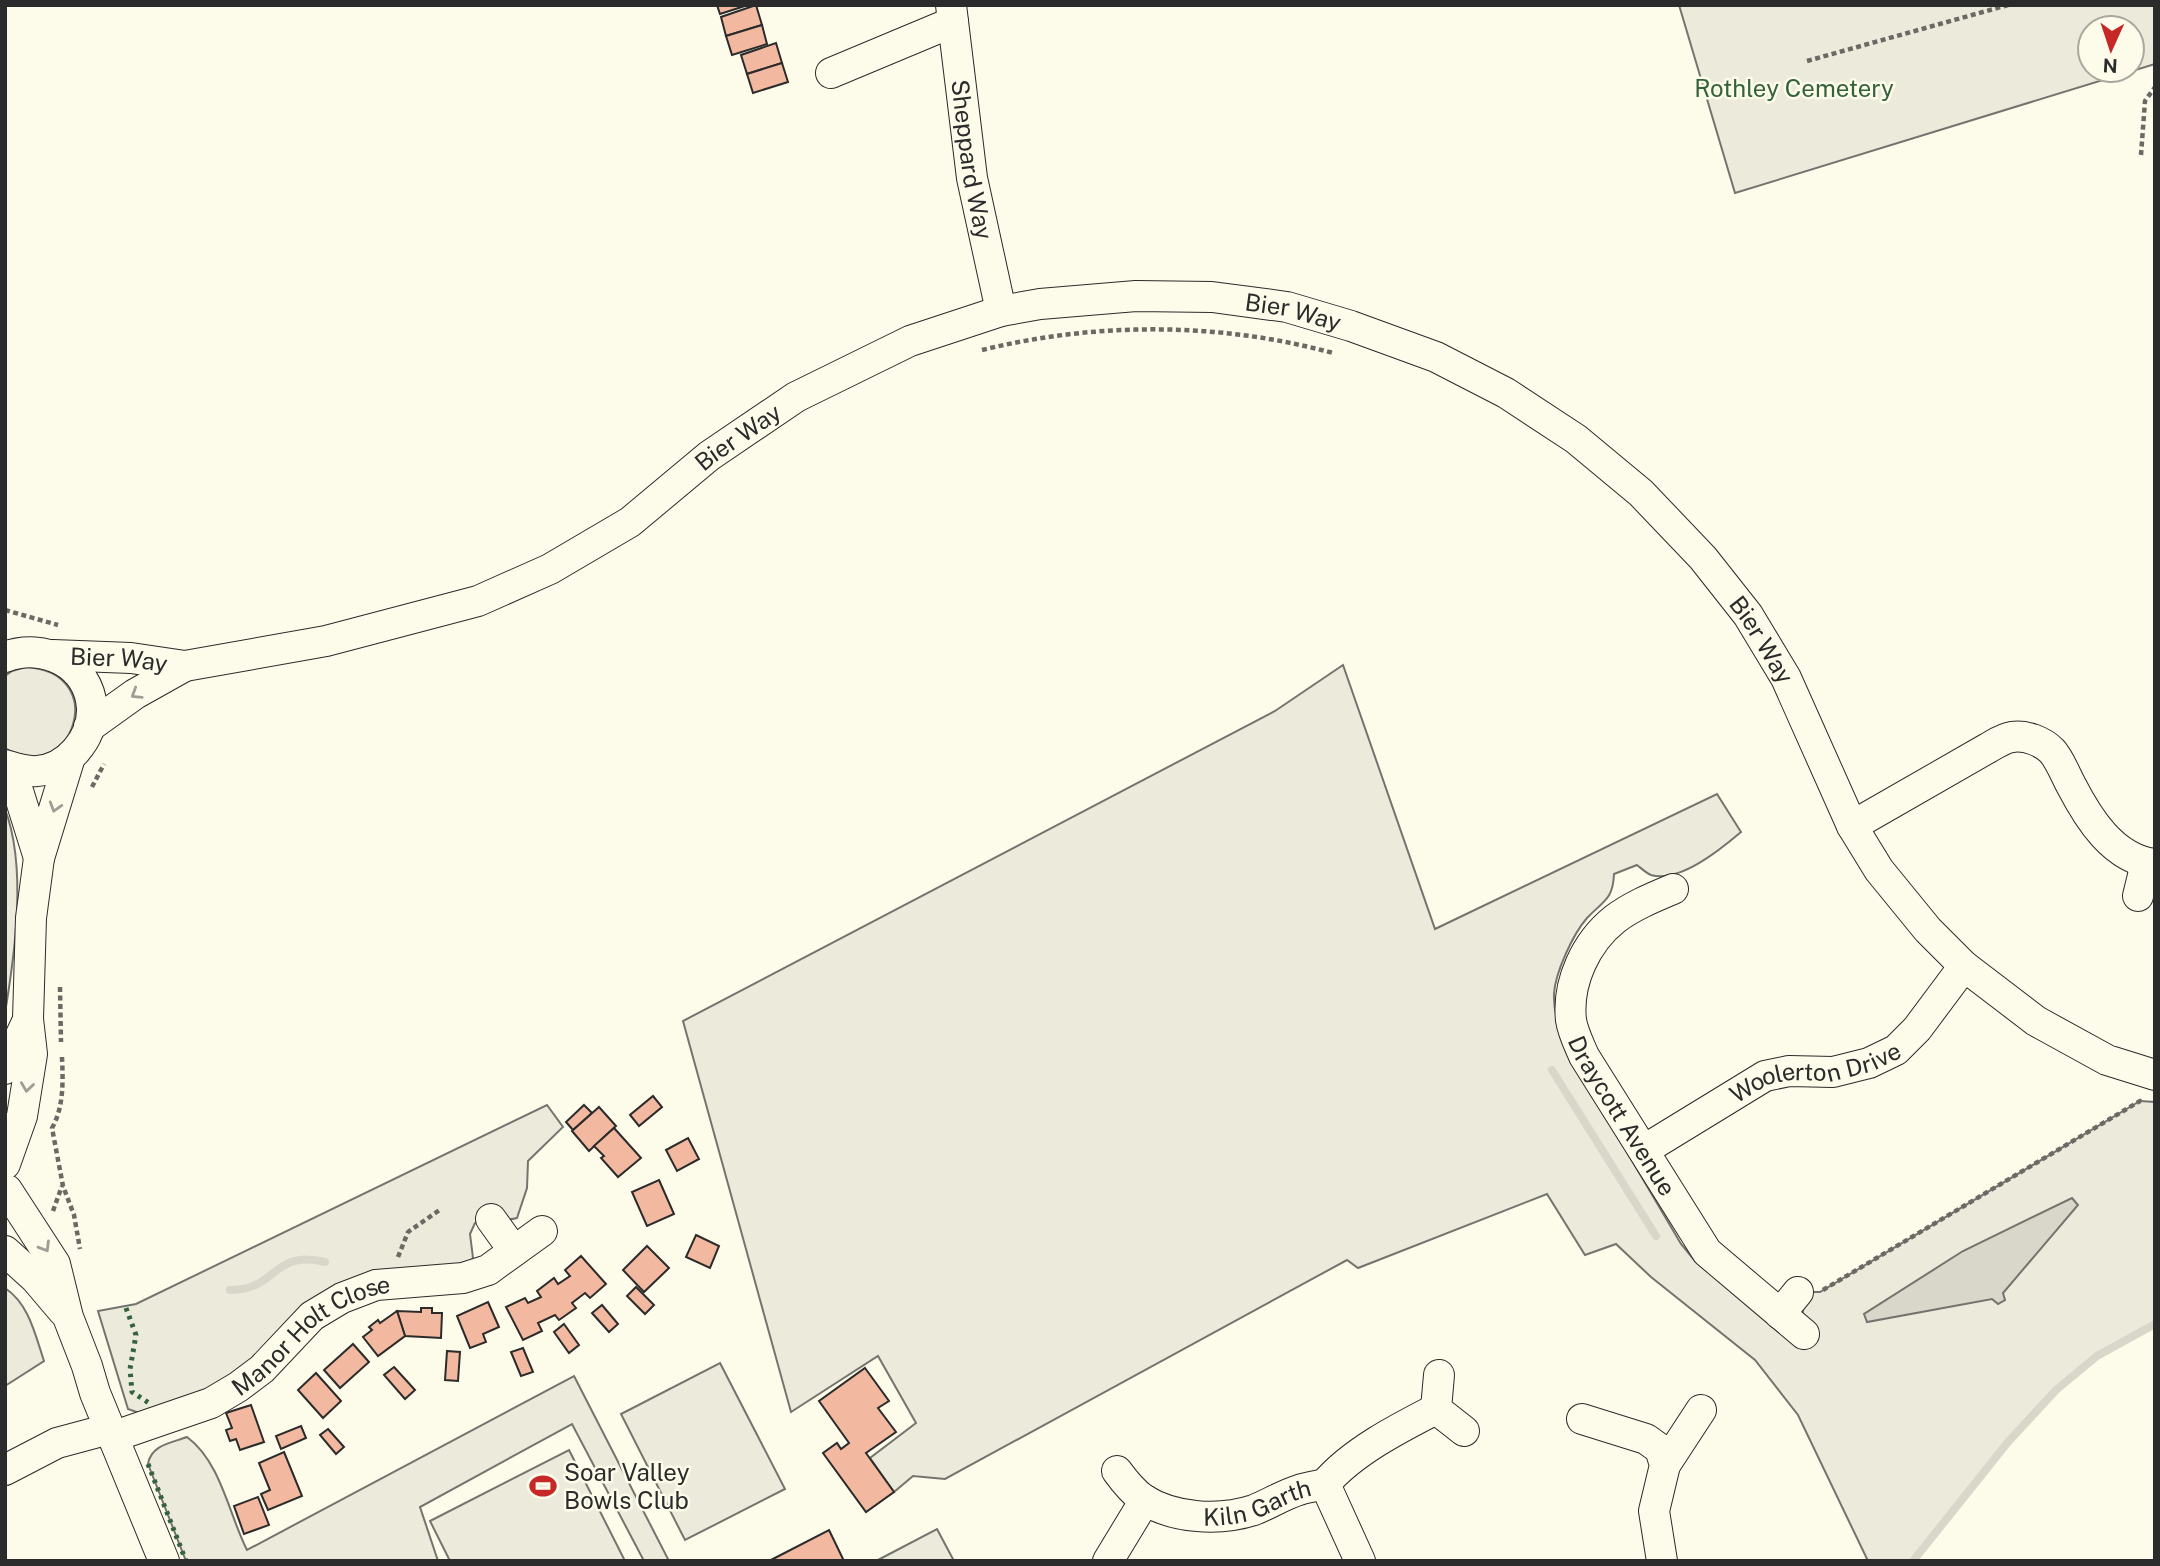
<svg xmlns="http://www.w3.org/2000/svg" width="2160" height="1566" font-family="'Public Sans',sans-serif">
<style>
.green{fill:#ecebdb;stroke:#74746e;stroke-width:2;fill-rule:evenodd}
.parking{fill:#eceadb;stroke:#74746e;stroke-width:2}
.water{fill:#d8d7c9;stroke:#74746e;stroke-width:2}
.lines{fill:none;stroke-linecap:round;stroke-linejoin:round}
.stream{stroke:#d8d7c9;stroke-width:8}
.building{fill:#f2b8a0;stroke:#2b2b2b;stroke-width:2}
.minor-casing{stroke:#2b2b2b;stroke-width:32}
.path{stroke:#6a6964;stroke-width:4.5;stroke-dasharray:5 3.5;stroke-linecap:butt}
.minor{stroke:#fdfbea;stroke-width:30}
.hedge{stroke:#34623c;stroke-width:5;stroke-dasharray:3.5 5;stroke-linecap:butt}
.oneway{stroke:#9e9d94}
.labels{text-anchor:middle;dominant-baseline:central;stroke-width:5;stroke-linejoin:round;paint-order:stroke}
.park-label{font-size:24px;fill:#34623c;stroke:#fdfbea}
.street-label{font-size:24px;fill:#2b2b2b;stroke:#fdfbea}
.poi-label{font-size:24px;fill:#2b2b2b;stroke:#fdfbea;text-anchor:start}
</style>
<rect width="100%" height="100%" fill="#fdfbea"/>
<g class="green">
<path d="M1679,5H2155V64L1735,193ZM2090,28H2132V70H2090Z"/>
<path d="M1343,665L1435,929L1717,794L1741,832C1721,849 1680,883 1651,875C1646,873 1641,868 1637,865L1614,874C1613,900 1603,901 1587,918C1573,934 1555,973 1554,994C1553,1016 1563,1037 1571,1057L1681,1244L1695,1261L1804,1349L1815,1334C1800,1317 1800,1313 1808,1292H1820L2140,1101L2155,1102V1324L2097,1356L2056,1390L2008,1442L1913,1561H1868L1798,1415L1755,1360L1651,1277L1616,1244L1585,1255L1547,1194L1358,1268L1347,1260L945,1479L913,1476L894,1492L870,1458L916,1423L878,1356L791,1412L683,1021L1275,711Z"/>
<path d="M26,667C112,672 72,789 5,748V676L12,671Z"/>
<path d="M5,809C27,867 15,953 5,1013Z"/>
<path d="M547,1105L563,1127L528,1161L527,1188L517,1218C503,1222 489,1218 475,1223L470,1234L473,1258L461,1271L404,1275L225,1389L142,1414L128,1409L98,1311L136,1304Z"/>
<path d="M5,1288C29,1304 35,1334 44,1361L5,1386Z"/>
<path d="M720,1363L785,1489L685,1540L621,1414Z"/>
<path d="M574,1376L669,1561H644L572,1424L420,1507L438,1561H186L148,1464C151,1445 171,1443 187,1437C221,1462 229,1515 247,1550Z"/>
<path d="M569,1450L625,1561H450L430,1521Z"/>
</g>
<path class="parking" d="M937,1529L954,1561H876Z"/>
<path class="water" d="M2072,1198L2078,1205L2003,1293L2005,1300L1998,1304L1992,1299L1867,1322L1864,1314L1963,1251Z"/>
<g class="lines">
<g class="stream">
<path d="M1552,1070L1656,1236"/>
<path d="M230,1290C278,1290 272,1249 325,1262"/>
<path d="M1913,1561L2008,1442L2056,1390L2097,1356L2155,1324"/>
</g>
</g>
<g class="building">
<path d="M717,5H748L720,14Z"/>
<path d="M756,5L762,25L726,36L721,17Z"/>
<path d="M762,25L767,44L732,55L726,36Z"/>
<path d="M776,43L782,63L747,74L741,55Z"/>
<path d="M782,63L788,82L753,93L747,74Z"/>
<path d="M653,1096L662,1107L639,1126L630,1115Z"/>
<path d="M584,1105L592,1113L573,1130L566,1122Z"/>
<path d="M599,1107L616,1126L589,1151L572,1131Z"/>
<path d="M614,1128L641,1158L618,1177L601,1158L604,1156L594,1146Z"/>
<path d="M688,1138L699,1159L677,1171L666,1150Z"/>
<path d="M659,1180L674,1214L647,1226L632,1192Z"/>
<path d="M696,1235L719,1246L710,1268L686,1257Z"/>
<path d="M647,1246L669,1268L644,1292L623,1270Z"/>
<path d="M581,1256L606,1284L590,1298L585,1293L572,1303L576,1308L559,1320L555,1315L538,1323L542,1331L523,1340L506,1307L525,1298L528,1303L541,1297L537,1291L554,1278L558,1284L570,1276L565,1270Z"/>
<path d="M636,1287L654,1305L645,1314L627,1296Z"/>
<path d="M488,1302L499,1327L483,1334L486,1342L470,1348L457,1316Z"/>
<path d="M602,1305L618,1324L609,1332L592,1313Z"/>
<path d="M421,1308H432V1313H442L441,1338L405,1336L397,1311L421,1312Z"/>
<path d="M397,1311L405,1336L378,1356L363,1337L372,1330L369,1327L378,1320L380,1323Z"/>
<path d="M564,1324L579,1345L569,1353L554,1332Z"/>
<path d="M353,1344L369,1362L340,1388L324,1370Z"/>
<path d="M523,1348L533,1372L521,1376L511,1352Z"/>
<path d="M447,1351L460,1352L458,1381L445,1380Z"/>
<path d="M394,1367L415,1390L405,1399L384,1375Z"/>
<path d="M865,1368L889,1401L878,1408L896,1432L866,1453L894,1492L866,1512L823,1453L837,1443L841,1449L849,1443L819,1401Z"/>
<path d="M316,1373L341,1401L323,1418L298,1390Z"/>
<path d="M251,1405L264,1442L240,1450L236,1439L230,1441L226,1430L232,1428L226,1413Z"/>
<path d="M301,1426L306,1438L281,1449L276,1436Z"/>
<path d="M328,1429L344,1447L336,1454L320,1435Z"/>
<path d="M284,1452L302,1496L268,1510L261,1494L270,1490L259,1463Z"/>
<path d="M258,1497L269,1525L244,1534L234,1506Z"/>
<path d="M829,1530L844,1561H769Z"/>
</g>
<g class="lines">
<defs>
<g id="minor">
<path id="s1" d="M951,5L972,178L1001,311"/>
<path d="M831,73L953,22"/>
<path id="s2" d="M53,655L131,658L185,666L326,641L478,601L550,569L630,522L709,456L796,397L910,341L1001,311L1040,304L1136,296L1212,297L1287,307L1351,326L1436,357L1506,393L1576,439L1641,493L1703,558L1748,615L1786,678L1852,826L1879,870L1928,930L1964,966L2036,1021L2107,1060L2155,1075"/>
<path d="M5,657C44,642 89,664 92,708C93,739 67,769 37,771C26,772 15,768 5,765"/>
<path d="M89,727L135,694L185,666"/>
<path d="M5,769L18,791L39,858"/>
<path d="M1852,826L1988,748C1995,744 2004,738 2012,737C2026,735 2042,741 2052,751C2060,760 2065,774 2071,785C2088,818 2113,859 2155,864"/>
<path id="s3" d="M1673,889C1654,897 1632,906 1615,919C1586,942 1567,982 1571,1020C1573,1033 1579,1044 1584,1056L1707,1252L1804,1334"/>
<path d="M2138,896L2146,863"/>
<path d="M5,1069L26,1024"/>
<path id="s4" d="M1644,1150L1765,1076L1789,1071L1833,1072L1869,1063L1896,1050L1917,1029L1964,966"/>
<path d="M5,1164L22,1116L32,1054L28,1019L31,918L39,858L70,757"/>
<path d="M7,1190L55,1264L68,1317L87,1366L95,1393L164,1561"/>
<path d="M491,1219L514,1251"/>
<path d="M5,1251L35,1278L63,1311"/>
<path d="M1780,1314L1798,1292"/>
<path d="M1439,1375L1436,1409L1464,1431"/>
<path d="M1582,1419L1646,1439L1660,1449L1665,1465L1654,1511L1662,1561"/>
<path id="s5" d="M112,1437L211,1403L238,1387L262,1369L312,1316L342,1298L376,1285L463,1278L488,1270L542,1231"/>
<path d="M1665,1465L1701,1410"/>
<path d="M5,1470L57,1443L109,1429"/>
<path id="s6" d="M1117,1471C1125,1482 1132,1491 1143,1499C1174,1519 1220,1521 1254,1510C1269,1504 1283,1495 1299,1490C1307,1487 1317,1486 1325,1484L1360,1561"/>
<path d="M1325,1484C1352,1452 1399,1428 1436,1409"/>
<path d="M1108,1561L1145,1500"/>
</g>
</defs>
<use href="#minor" class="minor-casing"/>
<g class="path">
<path d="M1807,61L2008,5"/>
<path d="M2141,155L2145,101L2155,87"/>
<path d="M982,350C1096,322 1219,322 1333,353"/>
<path d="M5,610L58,625"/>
<path d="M92,787L104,764"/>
<path d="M60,987L61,1042"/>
<path d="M62,1057C63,1081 64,1107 52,1128L63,1186L74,1215L80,1249"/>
<path d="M53,1211L62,1186"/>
<path d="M398,1257L408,1232L441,1209"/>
<path d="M1823,1290L2140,1101L2144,1102"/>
</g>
<use href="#minor" class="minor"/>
<g class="hedge">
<path d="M126,1308L136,1335L130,1369L132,1392L152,1405"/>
<path d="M148,1464L186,1561"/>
</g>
</g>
<defs><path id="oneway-chevron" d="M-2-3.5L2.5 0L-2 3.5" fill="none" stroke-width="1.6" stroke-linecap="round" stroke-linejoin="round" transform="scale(1.75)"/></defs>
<g class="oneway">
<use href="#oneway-chevron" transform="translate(136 694) rotate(148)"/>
<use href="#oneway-chevron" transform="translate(55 807) rotate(107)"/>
<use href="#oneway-chevron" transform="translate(27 1087) rotate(98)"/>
<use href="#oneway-chevron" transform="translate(45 1247) rotate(59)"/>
</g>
<defs>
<symbol id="stadium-bare" viewBox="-9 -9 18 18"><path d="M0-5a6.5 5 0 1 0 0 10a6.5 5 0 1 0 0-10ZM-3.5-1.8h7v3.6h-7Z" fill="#c62828" stroke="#fdfbea" stroke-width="2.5" paint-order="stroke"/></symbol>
</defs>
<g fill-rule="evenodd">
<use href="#stadium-bare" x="524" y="1467" width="38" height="38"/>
</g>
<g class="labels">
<g class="park-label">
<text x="1794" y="88">Rothley Cemetery</text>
</g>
<g class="street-label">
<text stroke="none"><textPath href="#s1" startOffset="156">Sheppard Way</textPath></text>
<text stroke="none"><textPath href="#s2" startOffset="1330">Bier Way</textPath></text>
<text stroke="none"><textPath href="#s2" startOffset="742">Bier Way</textPath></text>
<text stroke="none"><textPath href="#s2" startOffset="1918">Bier Way</textPath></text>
<text stroke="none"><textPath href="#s2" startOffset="66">Bier Way</textPath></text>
<text stroke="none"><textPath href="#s4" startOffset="192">Woolerton Drive</textPath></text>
<text stroke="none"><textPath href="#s3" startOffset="289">Draycott Avenue</textPath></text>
<text stroke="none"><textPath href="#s5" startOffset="228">Manor Holt Close</textPath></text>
<text stroke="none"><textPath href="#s6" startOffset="158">Kiln Garth</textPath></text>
</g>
<g class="poi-label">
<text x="564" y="1472">Soar Valley<tspan x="564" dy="28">Bowls Club</tspan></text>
</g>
</g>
<rect width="2160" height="1566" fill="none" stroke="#2b2b2b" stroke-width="14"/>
<g transform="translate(2111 49) rotate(183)"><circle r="33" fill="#fdfbea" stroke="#a9a89e" stroke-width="2"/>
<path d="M0-5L12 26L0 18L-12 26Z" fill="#c62828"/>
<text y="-10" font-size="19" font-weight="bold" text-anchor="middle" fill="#2b2b2b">N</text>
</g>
</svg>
